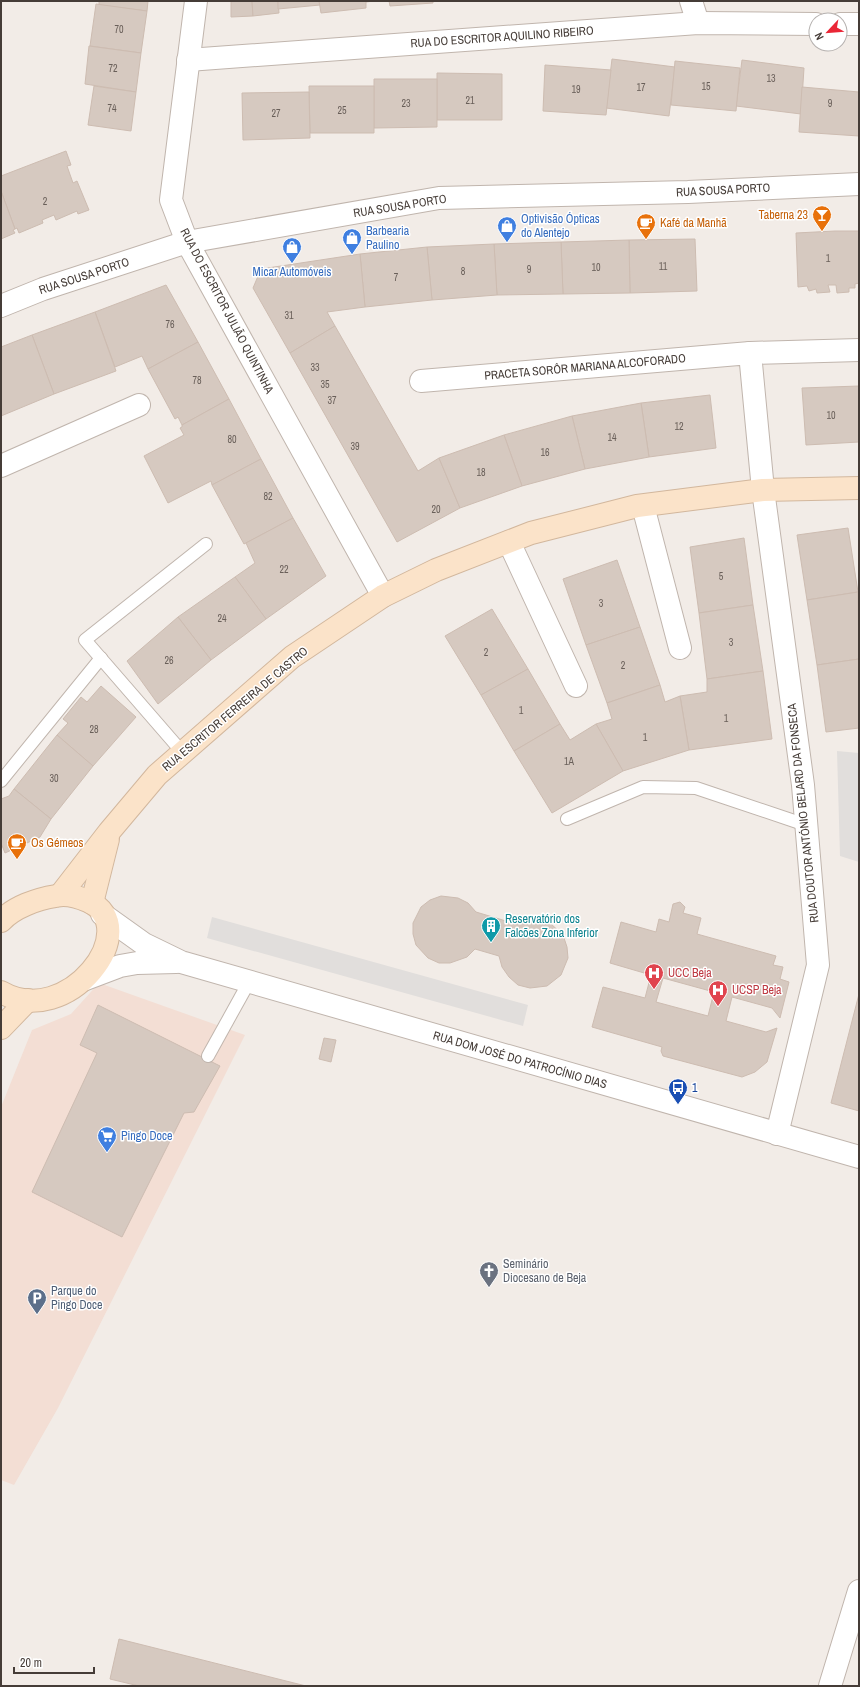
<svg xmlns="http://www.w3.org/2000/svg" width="860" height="1687" font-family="'Archivo Narrow',sans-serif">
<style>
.commercial{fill:#f3ded4}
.parking{fill:#e1dedc}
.building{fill:#d6c9c0;stroke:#cdbcb1;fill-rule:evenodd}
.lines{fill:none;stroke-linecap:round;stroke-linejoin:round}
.lane-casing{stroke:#c0b5ad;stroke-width:14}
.street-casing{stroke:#c0b5ad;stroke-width:24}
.secondary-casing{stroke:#d2b79d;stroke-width:24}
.lane{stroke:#fff;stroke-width:12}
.street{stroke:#fff;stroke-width:22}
.secondary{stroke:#fbe3c9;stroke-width:22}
.labels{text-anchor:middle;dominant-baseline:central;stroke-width:3;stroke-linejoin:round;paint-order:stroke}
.number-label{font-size:10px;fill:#695f59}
.street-label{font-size:12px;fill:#453c37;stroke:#fff}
.food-label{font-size:12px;fill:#c56008;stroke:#fff;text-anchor:start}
.shop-label{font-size:12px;fill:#366cbe;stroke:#fff;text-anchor:start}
.culture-label{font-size:12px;fill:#0d838f;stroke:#fff;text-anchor:start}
.health-label{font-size:12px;fill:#be3a42;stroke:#fff;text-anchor:start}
.transit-label{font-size:12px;fill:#164399;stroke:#fff;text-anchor:start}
.worship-label{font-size:12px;fill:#5b616d;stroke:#fff;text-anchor:start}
.service-label{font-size:12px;fill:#4e5e75;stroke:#fff;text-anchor:start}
</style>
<rect width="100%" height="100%" fill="#f2ece7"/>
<path class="commercial" d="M99,983L245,1035L58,1408L14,1485L1,1480V1107L32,1030L71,1014Z"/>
<g class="parking">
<path d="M837,751L859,753V862L840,856Z"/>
<path d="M212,917L528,1005L523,1026L207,938Z"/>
</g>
<g class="building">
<path d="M99,1H148L147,11L99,5Z"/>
<path d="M231,1H252L253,16L231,17Z"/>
<path d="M252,1H278L279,13L253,16Z"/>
<path d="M278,1H319L320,5L278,9Z"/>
<path d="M319,1H374L366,2V8L321,13Z"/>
<path d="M389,1H433V3L390,6Z"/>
<path d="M96,4L147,11L141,53L90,46Z"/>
<path d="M89,46L141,53L136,92L85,84Z"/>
<path d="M612,59L675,67L669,116L606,108Z"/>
<path d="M742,60L804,68L801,114L736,106Z"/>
<path d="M675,61L740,68L736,111L671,105Z"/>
<path d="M545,65L611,70L606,115L543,111Z"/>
<path d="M437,73L502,74V120H437Z"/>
<path d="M374,79H437V127L374,128Z"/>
<path d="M94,86L136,92L131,131L88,125Z"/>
<path d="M309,86H374V133H310Z"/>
<path d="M802,87L859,92V136L799,132Z"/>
<path d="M309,92L310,138L243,140L242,93Z"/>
<path d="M66,151L71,165L67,166L73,183L77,181L89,210L78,214L77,211L56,220L54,215L42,220L43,223L19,233L17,228L15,229L1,191V176Z"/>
<path d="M1,191L15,229L13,230L15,233L1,239Z"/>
<path d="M835,231H859V283L855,284V288H849V292L837,293L836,285H828L830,292L817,293L816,289L809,291L807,286L798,287L796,233Z"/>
<path d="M695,239L697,291L630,293L629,240Z"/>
<path d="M629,240L630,293L563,294L561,242Z"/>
<path d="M561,242L563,294L497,295L494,244Z"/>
<path d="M494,244L497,295L432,300L427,247Z"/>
<path d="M427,247L432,300L365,307L360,254Z"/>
<path d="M360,254L365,307L327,312L335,326L290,353L253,288L261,269Z"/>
<path d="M166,285L198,342L148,369L142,356L115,367L95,312Z"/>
<path d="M95,312L116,371L54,394L32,335Z"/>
<path d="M335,326L418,471L439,458L460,508L397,542L290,353Z"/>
<path d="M32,335L54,394L1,416V347Z"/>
<path d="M198,342L229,399L182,425L178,417L175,419L148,369Z"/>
<path d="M859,386V442L806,445L802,388Z"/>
<path d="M710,395L716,448L649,457L641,403Z"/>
<path d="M229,399L261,459L212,485L211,481L168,503L144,456L184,435L180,428L182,427V425Z"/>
<path d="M641,403L649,457L585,469L572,416Z"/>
<path d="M572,416L585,469L522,486L504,435Z"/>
<path d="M504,435L522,486L460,508L439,458Z"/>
<path d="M261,459L293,518L244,544L212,485Z"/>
<path d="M293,518L326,576L266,619L235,577L255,563L246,543Z"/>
<path d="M848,528L858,592L807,600L797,535Z"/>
<path d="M744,538L753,605L699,613L690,547Z"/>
<path d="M617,560L640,627L586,645L563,579Z"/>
<path d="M235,577L266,619L211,660L178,617Z"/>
<path d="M858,592L859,659L817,665L807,600Z"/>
<path d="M753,605L763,671L707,679L699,613Z"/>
<path d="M492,609L528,669L481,695L445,636Z"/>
<path d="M178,617L211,660L158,704L127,661Z"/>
<path d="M640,627L660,685L607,703L586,645Z"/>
<path d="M859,659V728L826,732L817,665Z"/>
<path d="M528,669L560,724L514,751L481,695Z"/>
<path d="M763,671L772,739L689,750L680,696L707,692V679Z"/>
<path d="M660,685L665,702L680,696L689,750L623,771L596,724L612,719L607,703Z"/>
<path d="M101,686L136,717L93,766L57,735L68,723L63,719L81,697L87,702Z"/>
<path d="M560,724L570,740L596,724L623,771L552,813L514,751Z"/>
<path d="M57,735L93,766L51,819L14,789Z"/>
<path d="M14,789L51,819L40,837L5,853L1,843V799L9,796Z"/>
<path d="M441,896L458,898L468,903L476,912L516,924L533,919L550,923L563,935L567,947L568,958L561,975L547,986L530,988L518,985L509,977L502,967L499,956L475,949L467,957L450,963H439L428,958L416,945L413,934V923L421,907L430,900Z"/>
<path d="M680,902L685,907L683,913L701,918L697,934L776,956L773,965L783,967L780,979L789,982L780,1018L772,1008L732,997L726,1021L766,1032L777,1028L767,1062L755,1072L742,1077L663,1056L661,1051L662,1047L592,1027L603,987L645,998L651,975L610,963L621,922L656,932L659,919L669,922L673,904ZM663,978L714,992L708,1016L656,1002Z"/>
<path d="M859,994V1111L831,1103Z"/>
<path d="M98,1005L220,1066L194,1112L184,1113L122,1237L32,1192L97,1053L80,1045Z"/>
<path d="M324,1038L336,1040L331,1062L319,1059Z"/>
<path d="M119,1639L306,1686H139L110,1679Z"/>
</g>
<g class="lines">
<defs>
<g id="lane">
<path d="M183,753L85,640L206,544"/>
<path d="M1,781L101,658"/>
<path d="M567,819L643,787L696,788L806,825"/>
<path d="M208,1056L249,982"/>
</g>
<g id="street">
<path d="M196,1L171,200L187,242L383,596"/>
<path d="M691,1L698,23"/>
<path d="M840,24H859"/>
<path d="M188,60L698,23L816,24"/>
<path d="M1,306L43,289L187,242L439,198L688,192L859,184"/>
<path d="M750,353L859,350"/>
<path d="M421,381L750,353L763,490L803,785L818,965L777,1134"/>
<path d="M1,466L139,405"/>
<path d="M643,506L680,648"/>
<path d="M509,542L576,686"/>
<path d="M102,914L144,944L181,962L859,1157"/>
<path d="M83,980L120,966L137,963L176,962"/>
<path d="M830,1686L859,1591"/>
</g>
<g id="secondary">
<path d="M61,894L109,832L157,775L292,657L383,596L436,570L531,533L637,506L763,490L859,488"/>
<path d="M92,903L108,839"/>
<path d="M1,921C14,907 37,899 56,896C67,893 78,897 88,901C146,927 68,1031 1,992"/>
<path d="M1,1028L28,1000"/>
</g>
</defs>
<use href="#lane" class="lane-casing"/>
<use href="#street" class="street-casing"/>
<use href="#secondary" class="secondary-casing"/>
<use href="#lane" class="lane"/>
<use href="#street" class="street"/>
<use href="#secondary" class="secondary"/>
</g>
<defs>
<symbol id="bar-pin" viewBox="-11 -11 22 30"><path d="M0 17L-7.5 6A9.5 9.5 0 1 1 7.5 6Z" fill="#e8710a" stroke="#fff"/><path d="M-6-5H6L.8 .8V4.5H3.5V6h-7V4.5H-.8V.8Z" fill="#fff"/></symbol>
<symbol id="cafe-pin" viewBox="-11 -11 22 30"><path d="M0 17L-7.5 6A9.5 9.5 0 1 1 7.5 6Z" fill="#e8710a" stroke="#fff"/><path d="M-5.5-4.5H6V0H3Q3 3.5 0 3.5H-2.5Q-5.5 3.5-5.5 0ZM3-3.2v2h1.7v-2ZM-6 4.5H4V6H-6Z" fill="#fff"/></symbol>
<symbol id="shop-pin" viewBox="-11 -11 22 30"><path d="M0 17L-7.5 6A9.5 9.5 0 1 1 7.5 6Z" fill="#3f7fe0" stroke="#fff"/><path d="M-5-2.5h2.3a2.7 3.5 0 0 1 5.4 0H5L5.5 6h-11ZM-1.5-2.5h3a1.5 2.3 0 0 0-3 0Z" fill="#fff"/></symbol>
<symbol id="building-pin" viewBox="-11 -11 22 30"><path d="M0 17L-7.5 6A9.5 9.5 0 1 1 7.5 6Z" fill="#0f9aa8" stroke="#fff"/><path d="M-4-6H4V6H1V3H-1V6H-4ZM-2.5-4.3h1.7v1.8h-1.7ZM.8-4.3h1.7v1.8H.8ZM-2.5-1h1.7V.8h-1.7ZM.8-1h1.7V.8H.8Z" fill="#fff"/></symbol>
<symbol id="hospital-pin" viewBox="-11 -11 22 30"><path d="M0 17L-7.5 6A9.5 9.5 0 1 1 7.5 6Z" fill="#e0444e" stroke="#fff"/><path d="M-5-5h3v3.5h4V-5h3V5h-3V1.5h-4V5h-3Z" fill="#fff"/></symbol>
<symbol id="bus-pin" viewBox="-11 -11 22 30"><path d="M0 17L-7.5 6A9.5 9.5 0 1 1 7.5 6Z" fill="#1a4fb4" stroke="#fff"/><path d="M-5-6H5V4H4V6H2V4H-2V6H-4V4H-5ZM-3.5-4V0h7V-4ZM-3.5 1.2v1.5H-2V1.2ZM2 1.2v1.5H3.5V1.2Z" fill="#fff"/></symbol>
<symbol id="supermarket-pin" viewBox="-11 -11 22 30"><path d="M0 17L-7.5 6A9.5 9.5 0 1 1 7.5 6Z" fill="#3f7fe0" stroke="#fff"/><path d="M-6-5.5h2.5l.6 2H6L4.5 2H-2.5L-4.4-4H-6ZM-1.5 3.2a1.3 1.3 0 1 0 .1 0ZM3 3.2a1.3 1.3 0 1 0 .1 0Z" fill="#fff"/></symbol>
<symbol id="church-pin" viewBox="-11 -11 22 30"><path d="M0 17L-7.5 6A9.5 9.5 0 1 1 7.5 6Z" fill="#6b7280" stroke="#fff"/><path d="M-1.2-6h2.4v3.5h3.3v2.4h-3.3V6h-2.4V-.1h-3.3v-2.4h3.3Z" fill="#fff"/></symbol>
<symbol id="parking-pin" viewBox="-11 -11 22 30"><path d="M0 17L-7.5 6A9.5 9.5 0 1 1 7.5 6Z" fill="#5c6f8a" stroke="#fff"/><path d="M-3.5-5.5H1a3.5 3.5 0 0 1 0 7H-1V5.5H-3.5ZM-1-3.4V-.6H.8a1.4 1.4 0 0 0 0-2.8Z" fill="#fff"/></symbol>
</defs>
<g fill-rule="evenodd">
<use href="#bar-pin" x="811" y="204" width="22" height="30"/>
<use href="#cafe-pin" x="635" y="212" width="22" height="30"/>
<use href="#shop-pin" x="496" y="215" width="22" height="30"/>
<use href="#shop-pin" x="341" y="227" width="22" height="30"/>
<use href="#shop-pin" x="281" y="236" width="22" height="30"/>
<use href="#cafe-pin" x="6" y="832" width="22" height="30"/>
<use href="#building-pin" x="480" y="915" width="22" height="30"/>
<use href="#hospital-pin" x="643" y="962" width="22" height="30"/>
<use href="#hospital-pin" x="707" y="979" width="22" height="30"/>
<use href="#bus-pin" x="667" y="1077" width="22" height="30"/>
<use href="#supermarket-pin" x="96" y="1125" width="22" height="30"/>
<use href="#church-pin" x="478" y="1260" width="22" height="30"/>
<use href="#parking-pin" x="26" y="1287" width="22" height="30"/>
</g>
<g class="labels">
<g class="number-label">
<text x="119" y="29">70</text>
<text x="113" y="68">72</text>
<text x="771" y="78">13</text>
<text x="706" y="86">15</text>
<text x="641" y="87">17</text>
<text x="576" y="89">19</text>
<text x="470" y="100">21</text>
<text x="406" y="103">23</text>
<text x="830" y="103">9</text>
<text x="112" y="108">74</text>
<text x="342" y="110">25</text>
<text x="276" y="113">27</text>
<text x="45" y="201">2</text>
<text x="828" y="258">1</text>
<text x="663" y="266">11</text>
<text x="596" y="267">10</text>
<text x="529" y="269">9</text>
<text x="463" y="271">8</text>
<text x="396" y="277">7</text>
<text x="289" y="315">31</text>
<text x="170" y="324">76</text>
<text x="315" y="367">33</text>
<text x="197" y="380">78</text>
<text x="325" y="384">35</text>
<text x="332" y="400">37</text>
<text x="831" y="415">10</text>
<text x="679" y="426">12</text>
<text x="612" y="437">14</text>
<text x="232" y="439">80</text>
<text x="355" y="446">39</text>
<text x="545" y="452">16</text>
<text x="481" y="472">18</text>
<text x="268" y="496">82</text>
<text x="436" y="509">20</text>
<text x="284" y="569">22</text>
<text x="721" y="576">5</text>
<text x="601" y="603">3</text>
<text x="222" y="618">24</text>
<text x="731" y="642">3</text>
<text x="486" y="652">2</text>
<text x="169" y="660">26</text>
<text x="623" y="665">2</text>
<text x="521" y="710">1</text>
<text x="726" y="718">1</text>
<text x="94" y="729">28</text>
<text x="645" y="737">1</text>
<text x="569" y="761">1A</text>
<text x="54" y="778">30</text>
</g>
<g class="street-label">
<text transform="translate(502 37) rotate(-4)">RUA DO ESCRITOR AQUILINO RIBEIRO</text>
<text transform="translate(723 190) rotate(-3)">RUA SOUSA PORTO</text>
<text transform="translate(400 206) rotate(-9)">RUA SOUSA PORTO</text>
<text transform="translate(84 276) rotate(-18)">RUA SOUSA PORTO</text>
<text transform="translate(227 311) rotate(62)">RUA DO ESCRITOR JULIÃO QUINTINHA</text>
<text transform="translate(585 367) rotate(-5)">PRACETA SORÔR MARIANA ALCOFORADO</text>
<text transform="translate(235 709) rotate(-40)">RUA ESCRITOR FERREIRA DE CASTRO</text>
<text transform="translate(803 813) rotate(-96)">RUA DOUTOR ANTÓNIO BELARD DA FONSECA</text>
<text transform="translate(520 1060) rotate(16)">RUA DOM JOSÉ DO PATROCÍNIO DIAS</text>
</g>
<g class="food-label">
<text x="808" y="215" text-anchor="end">Taberna 23</text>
<text x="660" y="223">Kafé da Manhã</text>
<text x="31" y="843">Os Gémeos</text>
</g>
<g class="shop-label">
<text x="521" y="219">Optivisão Ópticas<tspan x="521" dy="14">do Alentejo</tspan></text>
<text x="366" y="231">Barbearia<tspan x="366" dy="14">Paulino</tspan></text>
<text x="292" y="272" text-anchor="middle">Micar Automóveis</text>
<text x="121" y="1136">Pingo Doce</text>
</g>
<g class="culture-label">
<text x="505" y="919">Reservatório dos<tspan x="505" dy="14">Falcões Zona Inferior</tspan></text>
</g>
<g class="health-label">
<text x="668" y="973">UCC Beja</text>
<text x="732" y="990">UCSP Beja</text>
</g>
<g class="transit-label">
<text x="692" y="1088">1</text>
</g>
<g class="worship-label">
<text x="503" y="1264">Seminário<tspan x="503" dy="14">Diocesano de Beja</tspan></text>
</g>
<g class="service-label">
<text x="51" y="1291">Parque do<tspan x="51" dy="14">Pingo Doce</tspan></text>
</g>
</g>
<rect width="860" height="1687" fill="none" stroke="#453c37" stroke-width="4"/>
<g transform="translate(828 32) rotate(244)"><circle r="19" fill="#ffffff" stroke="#b5b1af"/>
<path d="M0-3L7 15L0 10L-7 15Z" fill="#ea2636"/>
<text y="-6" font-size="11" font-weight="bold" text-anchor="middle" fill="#453c37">N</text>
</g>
<path d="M14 1667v6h80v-6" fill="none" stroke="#453c37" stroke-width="2"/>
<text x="20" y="1667" font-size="12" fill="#453c37" stroke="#ffffff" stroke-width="3" paint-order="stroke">20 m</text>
</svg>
